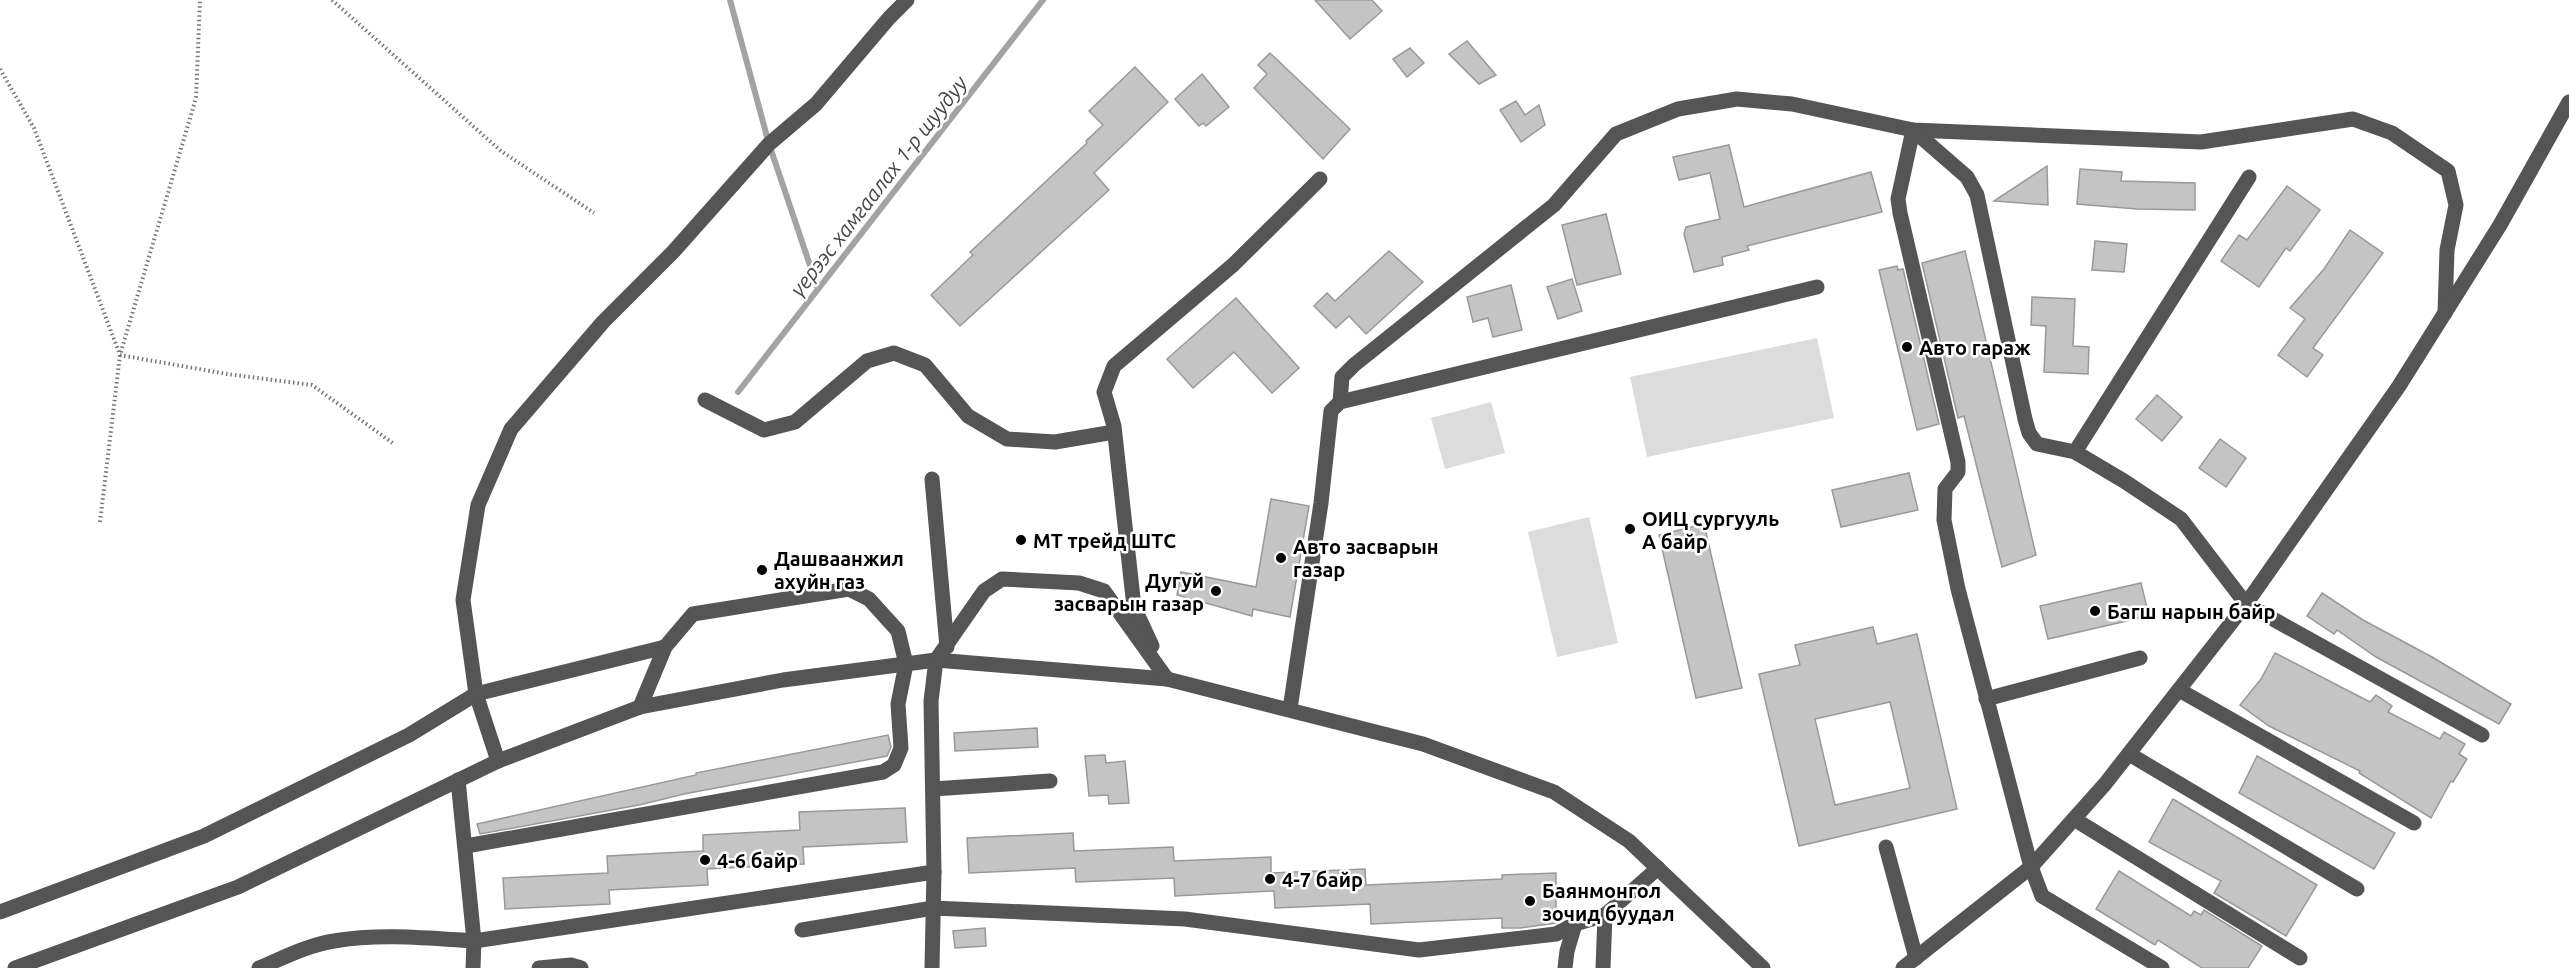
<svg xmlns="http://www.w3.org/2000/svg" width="2569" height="968" font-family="Ubuntu,sans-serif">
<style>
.garden{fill:#dcdcdc}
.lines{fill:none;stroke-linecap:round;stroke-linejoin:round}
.stream{stroke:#a3a3a3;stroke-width:6}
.building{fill:#c4c4c4;stroke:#999;stroke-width:1.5;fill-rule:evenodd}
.path{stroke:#777;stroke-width:4;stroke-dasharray:1.5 3;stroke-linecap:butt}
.minor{stroke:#555;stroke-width:15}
.poi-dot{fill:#000;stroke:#fff;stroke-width:2}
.labels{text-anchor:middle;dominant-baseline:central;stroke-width:5;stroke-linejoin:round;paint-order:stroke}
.poi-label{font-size:20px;font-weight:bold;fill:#000;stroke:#fff;text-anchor:start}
.water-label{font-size:21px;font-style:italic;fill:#444;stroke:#fff}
</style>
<rect width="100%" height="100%" fill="#fff"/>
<g class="garden">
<path d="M1817,338L1834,418L1647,457L1630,377Z"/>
<path d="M1491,402L1505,453L1445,469L1431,418Z"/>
<path d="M1589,517L1618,643L1557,657L1528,532Z"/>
</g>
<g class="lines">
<g class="stream">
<path d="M730,0L769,144L818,289"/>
<path d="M738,392L1043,0"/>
</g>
</g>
<g class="building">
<path d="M1315,0H1372L1382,11L1350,39Z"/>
<path d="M1467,41L1496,75L1479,84L1449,54Z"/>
<path d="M1410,48L1424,63L1407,77L1393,59Z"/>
<path d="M1270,53L1350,129L1323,159L1254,88L1267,74L1258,65Z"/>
<path d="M1135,67L1168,102L1094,173L1109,190L960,326L931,295L973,255L970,252L983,240L1087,143L1086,141L1103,125L1089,111Z"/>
<path d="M1202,74L1229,107L1206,126L1203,123L1199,126L1175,99Z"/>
<path d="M1516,101L1525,115L1539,105L1545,125L1521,142L1500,110Z"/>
<path d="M1729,145L1744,207L1871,172L1882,212L1747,246L1749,250L1722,257L1723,265L1694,272L1684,234L1686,227L1720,219L1710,173L1679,180L1673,157Z"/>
<path d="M2047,166L2048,205L1994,201Z"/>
<path d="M2080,169L2122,172L2121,181L2195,183V210L2137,209L2077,204Z"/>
<path d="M2287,186L2320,210L2290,251L2286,248L2259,287L2221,261L2239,235L2247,240Z"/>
<path d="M1606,214L1621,274L1577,285L1562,225Z"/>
<path d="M2350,230L2383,253L2313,348L2323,355L2307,377L2278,355L2305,319L2290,308L2324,269Z"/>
<path d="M2095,241L2127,244L2124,272L2092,270Z"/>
<path d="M1389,251L1423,282L1366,334L1349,316L1336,328L1314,306L1327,293L1335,301Z"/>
<path d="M1965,251L2036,555L2002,567L1964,416L1958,418L1922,263Z"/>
<path d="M1897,266L1898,270L1903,269L1939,424L1917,430L1879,270Z"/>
<path d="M1572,279L1582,311L1558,319L1547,287Z"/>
<path d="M1511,285L1522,330L1493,337L1488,318L1473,322L1467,297Z"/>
<path d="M2032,297L2075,299L2073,346L2089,347L2088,374L2044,372L2046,326L2031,325Z"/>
<path d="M1236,298L1299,368L1272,393L1234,352L1193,388L1167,359Z"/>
<path d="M2157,395L2182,417L2162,441L2136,419Z"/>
<path d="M2220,439L2246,458L2226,487L2199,468Z"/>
<path d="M1909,473L1918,510L1841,527L1832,490Z"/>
<path d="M1271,499L1309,506L1290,617L1253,609L1252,616L1177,595L1181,572L1256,587Z"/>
<path d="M1704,524L1742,688L1696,698L1659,535Z"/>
<path d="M2141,583L2149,616L2048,639L2040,606Z"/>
<path d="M2322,593L2363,620L2432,657L2511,704L2499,724L2376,657L2337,630L2334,634L2307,616Z"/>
<path d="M1873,627L1877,644L1917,634L1957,809L1799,846L1759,674L1800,665L1795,645ZM1890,702L1910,788L1835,805L1815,719Z"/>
<path d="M2275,653L2370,702L2376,695L2392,706L2388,712L2440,739L2444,732L2465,744L2459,754L2467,759L2453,782L2451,781L2431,818L2359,773L2360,771L2269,726L2240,705L2261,679Z"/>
<path d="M1037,728L1038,747L955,751L954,733Z"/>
<path d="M888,735L891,747L887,756L684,794L639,805L480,834L477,824L696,775V773Z"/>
<path d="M1105,755L1106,763L1125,761L1129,803L1109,804L1108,795L1089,796L1085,756Z"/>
<path d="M2257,756L2395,833L2374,869L2239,793Z"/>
<path d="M2173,799L2317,885L2286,936L2214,893L2221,881L2149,842Z"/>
<path d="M905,808L907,842L803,847L804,864L707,869L708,885L609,890L610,904L505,909L503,878L608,873L607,856L703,851V835L800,830L799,812Z"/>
<path d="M1073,833L1074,851L1173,847L1174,861L1271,857V873L1365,869L1366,885L1502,879V875L1556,873V923L1520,928H1502V918L1371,924L1370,904L1275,908L1274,891L1175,896L1174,878L1076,882L1075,868L969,873L967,838Z"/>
<path d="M2119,871L2191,916L2194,911L2201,915L2204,910L2262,946L2248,968H2202L2158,940L2155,945L2096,909Z"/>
<path d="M985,928L986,946L955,948L953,931Z"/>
</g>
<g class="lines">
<g class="path">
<path d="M332,0L501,151L594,213"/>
<path d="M0,69L34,128L120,355L227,374L312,385L394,444"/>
<path d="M100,522L120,355L196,98L200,0"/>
</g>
<g class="minor">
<path d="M705,400L764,430L795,422L867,361L894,353L925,365L968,416L1007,439L1055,442L1114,432"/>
<path d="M1340,402L1342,377L1354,365L1554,205L1616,134L1678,109L1737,99L1792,104L1913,130L2201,142L2353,119L2392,133L2448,171L2456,205L2447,250L2445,313"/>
<path d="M2075,452L2249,177"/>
<path d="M932,479L947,647"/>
<path d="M1152,646L1134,607L1114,426L1104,392L1114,366L1233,265L1320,179"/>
<path d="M2179,690L2414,823"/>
<path d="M1986,699L2140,658"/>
<path d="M1290,709L1321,503L1331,411L1340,402L1817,287"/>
<path d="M2129,754L2357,889"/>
<path d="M498,761L476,694L463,600L478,505L511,429L603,322L673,252L769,144L816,104L889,18L907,0"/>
<path d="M458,780L474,941L473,968"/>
<path d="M933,789L1050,781"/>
<path d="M2074,819L2300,958"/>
<path d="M466,846L883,772L894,765L901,748L898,704L906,664L898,631L869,599L849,589L693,614L665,647L640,707"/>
<path d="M1886,847L1916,958"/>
<path d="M0,912L204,836L409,735L476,694L665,647"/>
<path d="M802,930L933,908L1185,919L1419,950L1556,934L1575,924L1605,915"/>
<path d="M15,968L238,887L498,761L640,707L783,680L936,660L1167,679L1423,744L1554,792L1629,841L1763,968"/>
<path d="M259,968C283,958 308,945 334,941C379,933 428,938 474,941L934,872"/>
<path d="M539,968L571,965L581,968"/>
<path d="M932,968L934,872L931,701L936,660L984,591L1002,579L1079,583L1104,591L1167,679"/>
<path d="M1565,968L1567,951L1575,924"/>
<path d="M1603,968L1605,915L1658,868"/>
<path d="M1903,968L2031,867L2105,784L2246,604L2399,386L2500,225L2569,102"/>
<path d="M2162,968L2042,896L2031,867L1958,589L1944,520L1945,489L1958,472V462L1900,213L1898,199L1913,130L1967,177L1977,195L2025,419L2029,433L2037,444L2075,452L2124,481L2181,519L2246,604L2482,735"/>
</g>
</g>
<g class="poi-dot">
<circle cx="1907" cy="347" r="6"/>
<circle cx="1630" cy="529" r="6"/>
<circle cx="1021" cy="540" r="6"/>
<circle cx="1281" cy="558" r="6"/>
<circle cx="762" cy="570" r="6"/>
<circle cx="1216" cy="591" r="6"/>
<circle cx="2095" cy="611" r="6"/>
<circle cx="705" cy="860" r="6"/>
<circle cx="1270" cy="879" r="6"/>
<circle cx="1530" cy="901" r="6"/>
</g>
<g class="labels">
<g class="poi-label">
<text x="1919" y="347">Авто гараж</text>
<text x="1642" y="518">ОИЦ сургууль<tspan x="1642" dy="23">А байр</tspan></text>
<text x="1033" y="540">МТ трейд ШТС</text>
<text x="1293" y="546">Авто засварын<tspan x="1293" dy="23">газар</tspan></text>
<text x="774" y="558">Дашваанжил<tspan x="774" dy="23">ахуйн газ</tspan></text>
<text x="1204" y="580" text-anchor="end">Дугуй<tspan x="1204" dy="23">засварын газар</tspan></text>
<text x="2107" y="611">Багш нарын байр</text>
<text x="717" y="860">4-6 байр</text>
<text x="1282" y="879">4-7 байр</text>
<text x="1542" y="890">Баянмонгол<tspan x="1542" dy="23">зочид буудал</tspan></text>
</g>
<g class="water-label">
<text transform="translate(878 186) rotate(-52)">үерээс хамгаалах 1-р шуудуу</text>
</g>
</g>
</svg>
